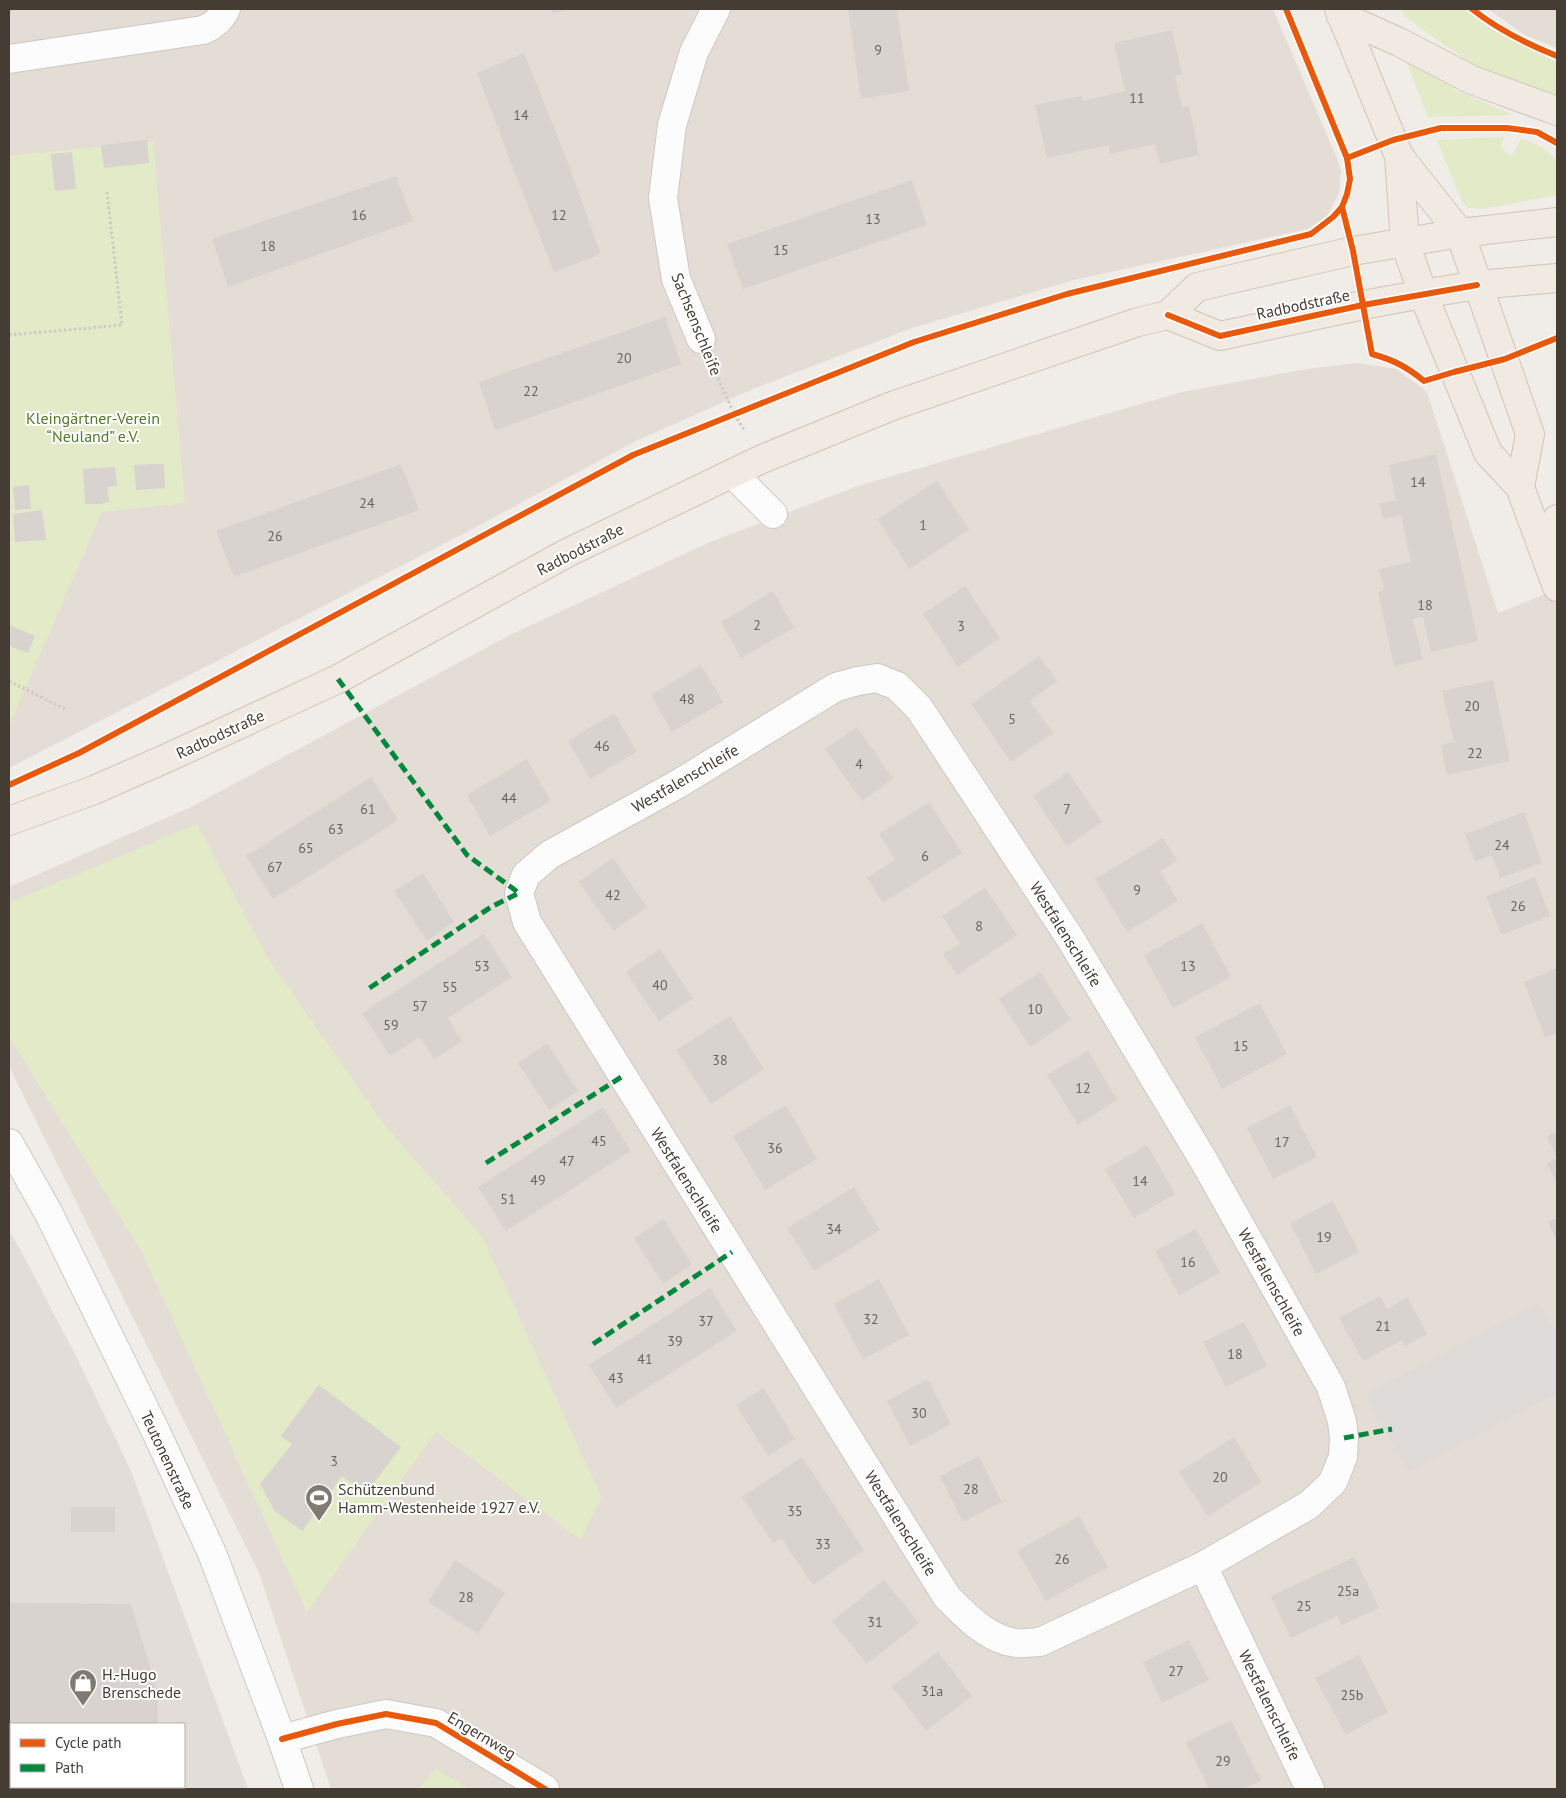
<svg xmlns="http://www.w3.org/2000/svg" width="1566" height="1798" font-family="'PT Sans',sans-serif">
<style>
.residential{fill:#e4ddd5}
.industrial{fill:#e3ddd9;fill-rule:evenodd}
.green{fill:#e3eac7}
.parking{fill:#dfdbd8}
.building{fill:#d8d3cf}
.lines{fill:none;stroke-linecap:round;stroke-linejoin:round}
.minor-casing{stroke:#ccc8c4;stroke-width:30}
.major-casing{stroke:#d2c4b5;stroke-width:30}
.path{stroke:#cecac6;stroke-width:3;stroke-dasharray:2.5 2.5;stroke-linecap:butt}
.minor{stroke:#fdfcfc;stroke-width:28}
.major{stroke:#f1eae2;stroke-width:28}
.quiet{stroke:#00873e;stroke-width:5;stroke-dasharray:10 5;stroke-linecap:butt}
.cycleway-casing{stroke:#fff;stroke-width:9}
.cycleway{stroke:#e8590c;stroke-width:6}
.labels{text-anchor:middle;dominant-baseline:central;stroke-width:4;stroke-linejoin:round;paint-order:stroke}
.number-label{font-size:14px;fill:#6b635c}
.street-label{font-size:16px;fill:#453c34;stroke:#fff}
.park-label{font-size:16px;fill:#547827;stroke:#fff}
.poi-label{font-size:16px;fill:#453c34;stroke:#fff;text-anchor:start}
</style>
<rect width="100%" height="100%" fill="#f0ece8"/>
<g class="residential">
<path d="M9,9H1273L1336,156L1341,171L1339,193L1327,216L1308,229L1074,280L912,328L753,389L636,441L459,536L9,768Z"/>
<path d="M1488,9H1557V48L1525,35Z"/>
<path d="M1357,363L1396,369L1427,392L1498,613L1557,589V1789H469L436,1770L419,1789H331L259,1573L9,1066V887L191,807L510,635L710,542L858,486L1182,392L1307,369Z"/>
</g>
<path class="industrial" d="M9,1231L21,1251L78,1360L131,1471L248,1789H9ZM11,1724H184V1787H11Z"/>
<g class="green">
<path d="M1400,9H1465C1490,31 1527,48 1557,62V96L1521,84L1475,65L1444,45L1406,17Z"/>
<path d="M1410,59L1439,80L1460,92L1513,115L1428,117L1407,63Z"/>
<path d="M1504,137L1501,148L1512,156L1521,139C1530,140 1555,153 1557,163C1560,172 1557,186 1557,195L1483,209L1469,208L1462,202L1437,140Z"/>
<path d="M153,141L185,503L102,512L9,726V156Z"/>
<path d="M197,824L267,957L383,1123L483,1238L601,1497L581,1540L436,1432L307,1612L143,1254L9,1036V903Z"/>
<path d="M436,1769L469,1789H419Z"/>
</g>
<path class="parking" d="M1539,1303L1557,1335V1393L1408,1472L1365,1394Z"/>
<g class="building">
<path d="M551,9H568L553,14Z"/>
<path d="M848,9H897L909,91L861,99Z"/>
<path d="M1172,30L1182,74L1175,76L1182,107L1189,105L1199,155L1160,164L1155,144L1110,154L1109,145L1047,158L1035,105L1081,96L1082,101L1125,91L1114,43Z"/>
<path d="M524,53L566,158L601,254L554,272L516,176L477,73Z"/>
<path d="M147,140L149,163L104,168L101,145Z"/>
<path d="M72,152L76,189L55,191L51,154Z"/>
<path d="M396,176L413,221L228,287L212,239Z"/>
<path d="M912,180L927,225L743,289L727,244Z"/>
<path d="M665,317L681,364L495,430L479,382Z"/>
<path d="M1436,454L1478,641L1431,652L1423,617L1413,619L1423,660L1394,666L1378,592L1384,590L1379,569L1411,562L1401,515L1383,519L1380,504L1396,500L1389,465Z"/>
<path d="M154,464H164L165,488L136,490L134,465Z"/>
<path d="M401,464L419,510L234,577L216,531Z"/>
<path d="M115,467L117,486L107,487L109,502L102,503L103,504H85L83,469Z"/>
<path d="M937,481L969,530L909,569L878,519Z"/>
<path d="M29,485L31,509L15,510L13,487Z"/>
<path d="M42,510L46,540L15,542L13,514Z"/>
<path d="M965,586L1000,638L958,667L923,614Z"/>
<path d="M773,591L794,628L741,658L721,622Z"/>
<path d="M9,625L35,636L28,653L9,646Z"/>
<path d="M1039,656L1057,681L1030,701L1053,733L1011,762L971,704Z"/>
<path d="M701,665L723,702L672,732L651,695Z"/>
<path d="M1493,680L1510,761L1447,775L1441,745L1454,742L1442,691Z"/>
<path d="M614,713L637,752L590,779L568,741Z"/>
<path d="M857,727L893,779L862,801L825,749Z"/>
<path d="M527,759L551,801L490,836L467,795Z"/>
<path d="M1068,772L1102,822L1067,846L1033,796Z"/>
<path d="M371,777L398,820L273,899L246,856Z"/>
<path d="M929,802L962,853L883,903L867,878L895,860L879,834Z"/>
<path d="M1524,812L1542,863L1500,878L1492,855L1475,862L1465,834Z"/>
<path d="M1163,838L1177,861L1160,871L1178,901L1127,932L1095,879Z"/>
<path d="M613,858L647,907L613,931L579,882Z"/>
<path d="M423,873L454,922L427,941L394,891Z"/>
<path d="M1535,877L1550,916L1501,935L1486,896Z"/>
<path d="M985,888L1017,935L957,975L943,954L960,943L942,916Z"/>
<path d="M1202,923L1231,977L1173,1008L1144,955Z"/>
<path d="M484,934L512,977L448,1018L462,1041L434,1059L420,1037L390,1056L362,1013Z"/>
<path d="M660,949L693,998L659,1021L626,972Z"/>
<path d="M1557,968V1033L1545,1038L1524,982Z"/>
<path d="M1040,972L1071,1020L1030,1047L999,999Z"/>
<path d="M1260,1003L1287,1054L1222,1089L1195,1037Z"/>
<path d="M730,1016L764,1069L711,1104L676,1050Z"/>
<path d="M547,1043L578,1091L549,1110L518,1063Z"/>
<path d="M1088,1051L1117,1100L1078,1125L1047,1075Z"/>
<path d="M786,1105L817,1159L765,1190L733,1136Z"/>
<path d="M1290,1105L1317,1157L1273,1179L1247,1128Z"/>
<path d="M603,1107L631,1151L506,1231L478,1187Z"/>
<path d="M1557,1131V1158L1547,1136Z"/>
<path d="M1147,1145L1175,1194L1134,1218L1105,1169Z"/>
<path d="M1557,1158V1184L1547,1163Z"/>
<path d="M854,1187L880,1230L814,1271L787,1228Z"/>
<path d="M1333,1201L1359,1252L1316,1274L1290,1223Z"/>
<path d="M1557,1218V1242L1548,1222Z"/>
<path d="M663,1219L692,1264L663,1284L634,1238Z"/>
<path d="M1196,1229L1220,1273L1179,1295L1155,1251Z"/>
<path d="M879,1279L909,1335L863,1359L834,1304Z"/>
<path d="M710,1288L737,1331L616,1408L589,1365Z"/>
<path d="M1380,1296L1387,1309L1407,1297L1427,1334L1405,1346L1402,1340L1363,1361L1339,1318Z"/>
<path d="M1244,1322L1267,1366L1226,1387L1203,1342Z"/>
<path d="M928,1379L951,1424L910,1446L887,1401Z"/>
<path d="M319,1385L401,1447L366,1493L342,1476L302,1531L275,1511L260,1484L292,1444L281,1436Z"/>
<path d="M764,1388L795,1439L768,1456L736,1405Z"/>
<path d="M1234,1437L1261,1482L1208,1516L1179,1472Z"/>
<path d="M979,1456L1002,1502L963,1522L940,1476Z"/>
<path d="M802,1457L864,1550L813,1585L781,1538L773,1543L742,1497Z"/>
<rect x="71" y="1507" width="44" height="25"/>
<path d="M1079,1516L1108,1567L1046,1601L1017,1551Z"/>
<path d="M1354,1557L1379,1608L1342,1625L1337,1616L1291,1638L1271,1596Z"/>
<path d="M455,1560L505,1593L478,1634L428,1602Z"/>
<path d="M884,1580L919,1623L867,1664L832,1621Z"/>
<path d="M9,1603L131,1604L157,1690L158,1724H11V1787H159V1789H9Z"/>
<path d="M1189,1640L1209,1680L1162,1703L1143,1662Z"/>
<path d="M938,1652L972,1696L926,1731L892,1686Z"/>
<path d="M1359,1655L1388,1712L1346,1735L1315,1678Z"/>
<path d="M1231,1720L1261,1781L1243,1789H1209L1186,1742Z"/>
</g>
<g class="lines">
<defs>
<g id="minor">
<path d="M9,59L203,30C214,26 221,19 226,9"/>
<path d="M701,339L676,279L663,198L672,125L694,52L716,9"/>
<path d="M733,474L773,514"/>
<path d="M877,678L897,686L919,708L1070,938L1204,1161L1331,1387L1342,1421L1344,1438L1343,1457L1333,1482L1309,1505L1203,1566L1040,1642C1032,1642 1023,1644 1016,1643C987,1639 966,1616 947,1597L527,922L519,893L526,875L549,855L678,784L836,687L858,681Z"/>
<path d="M9,1143L48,1212L157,1434L212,1553L282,1739L299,1789"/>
<path d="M1203,1566L1310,1789"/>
<path d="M282,1739L337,1724L386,1714L436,1723L545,1789"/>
</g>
<g id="major">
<path d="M1339,9L1399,156L1460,233L1530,434L1520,487"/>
<path d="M1341,16L1399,42L1472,80L1557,111"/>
<path d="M1399,156L1405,243L1423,294L1488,453L1520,487L1557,587"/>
<path d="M1168,315L1220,336L1363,305L1423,294L1477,285L1557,278"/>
<path d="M1550,563L1557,519"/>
<path d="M9,821L94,790L167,758L338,679L567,553L762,459L892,406L1138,322L1168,315L1197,287L1353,251L1460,233L1557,222"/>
</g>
</defs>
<use href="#minor" class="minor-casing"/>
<use href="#major" class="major-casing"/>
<g class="path">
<path d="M9,335L122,325L107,192"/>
<path d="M714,369L734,414L745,431"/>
<path d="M9,681L65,709"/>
</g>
<use href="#minor" class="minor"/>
<use href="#major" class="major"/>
<g class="quiet">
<path d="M338,679L467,855L519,893L491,907L368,989"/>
<path d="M486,1163L623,1076"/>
<path d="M593,1344L732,1252"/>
<path d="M1344,1438L1392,1429"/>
</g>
<defs>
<g id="cycleway">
<path d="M1286,9L1347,158"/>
<path d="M1472,9C1497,29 1527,44 1557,56"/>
<path d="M1557,143L1537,132L1507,128H1441L1393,140L1347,158L1350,179L1347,194L1342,207L1353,251L1372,354C1394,360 1407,367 1424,381L1454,372L1505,359L1557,338"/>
<path d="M1168,315L1220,336L1363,305L1477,285"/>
<path d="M9,785L79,753L633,455L914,342L1067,294L1311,234L1333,217L1342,207"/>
<path d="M282,1739L337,1724L386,1714L436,1723L545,1789"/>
</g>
</defs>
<use href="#cycleway" class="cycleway-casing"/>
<use href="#cycleway" class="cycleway"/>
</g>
<defs>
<symbol id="stadium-pin" viewBox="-11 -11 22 30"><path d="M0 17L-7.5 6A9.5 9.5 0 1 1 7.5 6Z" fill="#817a73" stroke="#fff"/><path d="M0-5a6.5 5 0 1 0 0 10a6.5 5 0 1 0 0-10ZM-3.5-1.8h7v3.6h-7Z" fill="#fff"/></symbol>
<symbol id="shop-pin" viewBox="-11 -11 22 30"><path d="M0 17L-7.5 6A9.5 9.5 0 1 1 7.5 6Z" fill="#817a73" stroke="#fff"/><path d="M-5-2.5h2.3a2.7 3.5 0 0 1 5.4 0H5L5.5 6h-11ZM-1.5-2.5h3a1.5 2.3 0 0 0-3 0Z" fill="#fff"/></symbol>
</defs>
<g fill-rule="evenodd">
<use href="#stadium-pin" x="303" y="1482" width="32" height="43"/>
<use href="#shop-pin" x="67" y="1667" width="32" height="43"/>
</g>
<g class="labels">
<g class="number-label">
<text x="878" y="50">9</text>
<text x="1137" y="98">11</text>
<text x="521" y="115">14</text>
<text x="359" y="215">16</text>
<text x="559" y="215">12</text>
<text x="873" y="219">13</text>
<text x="268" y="246">18</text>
<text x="781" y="250">15</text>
<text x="624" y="358">20</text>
<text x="531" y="391">22</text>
<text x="1418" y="482">14</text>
<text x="367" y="503">24</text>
<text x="923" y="525">1</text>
<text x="275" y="536">26</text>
<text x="1425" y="605">18</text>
<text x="757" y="625">2</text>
<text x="961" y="626">3</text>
<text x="687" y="699">48</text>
<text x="1472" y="706">20</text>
<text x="1012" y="719">5</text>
<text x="602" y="746">46</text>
<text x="1475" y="753">22</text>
<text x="859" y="764">4</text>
<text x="509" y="798">44</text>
<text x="368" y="809">61</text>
<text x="1067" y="809">7</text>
<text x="336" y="829">63</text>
<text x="1502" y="845">24</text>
<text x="306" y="848">65</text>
<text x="925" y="856">6</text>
<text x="275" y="867">67</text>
<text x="1137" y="890">9</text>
<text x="613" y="895">42</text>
<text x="1518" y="906">26</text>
<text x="979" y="926">8</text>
<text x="482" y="966">53</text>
<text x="1188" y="966">13</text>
<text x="660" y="985">40</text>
<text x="450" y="987">55</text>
<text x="420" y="1006">57</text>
<text x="1035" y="1009">10</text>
<text x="391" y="1025">59</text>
<text x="1241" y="1046">15</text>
<text x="720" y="1060">38</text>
<text x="1083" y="1088">12</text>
<text x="599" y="1141">45</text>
<text x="1282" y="1142">17</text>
<text x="775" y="1148">36</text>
<text x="567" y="1161">47</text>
<text x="538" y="1180">49</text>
<text x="1140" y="1181">14</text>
<text x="508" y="1199">51</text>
<text x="834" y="1229">34</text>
<text x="1324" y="1237">19</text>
<text x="1188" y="1262">16</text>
<text x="871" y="1319">32</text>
<text x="706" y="1321">37</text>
<text x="1383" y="1326">21</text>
<text x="675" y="1341">39</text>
<text x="1235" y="1354">18</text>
<text x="645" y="1359">41</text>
<text x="616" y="1378">43</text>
<text x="919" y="1413">30</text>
<text x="334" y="1461">3</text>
<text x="1220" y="1477">20</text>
<text x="971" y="1489">28</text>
<text x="795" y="1511">35</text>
<text x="823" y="1544">33</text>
<text x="1062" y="1559">26</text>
<text x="1348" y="1591">25a</text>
<text x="466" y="1597">28</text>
<text x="1304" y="1606">25</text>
<text x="875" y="1622">31</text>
<text x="1176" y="1671">27</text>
<text x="932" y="1691">31a</text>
<text x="1352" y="1695">25b</text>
<text x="1223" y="1761">29</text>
</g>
<g class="street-label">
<text transform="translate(1303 304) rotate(-12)">Radbodstraße</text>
<text transform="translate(697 324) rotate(68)">Sachsenschleife</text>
<text transform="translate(580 549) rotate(-27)">Radbodstraße</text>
<text transform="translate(220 734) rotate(-25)">Radbodstraße</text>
<text transform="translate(685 778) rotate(-30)">Westfalenschleife</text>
<text transform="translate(1066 934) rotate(58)">Westfalenschleife</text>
<text transform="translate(687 1180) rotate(58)">Westfalenschleife</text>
<text transform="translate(1272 1282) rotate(61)">Westfalenschleife</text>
<text transform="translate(168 1460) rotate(65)">Teutonenstraße</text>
<text transform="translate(901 1523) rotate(58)">Westfalenschleife</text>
<text transform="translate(1270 1705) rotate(64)">Westfalenschleife</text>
<text transform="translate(482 1735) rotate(31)">Engernweg</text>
</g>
<g class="park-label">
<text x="93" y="418">Kleingärtner-Verein<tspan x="93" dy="18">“Neuland” e.V.</tspan></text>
</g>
<g class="poi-label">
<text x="338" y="1489">Schützenbund<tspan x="338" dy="18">Hamm-Westenheide 1927 e.V.</tspan></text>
<text x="102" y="1674">H.-Hugo<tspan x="102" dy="18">Brenschede</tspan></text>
</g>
</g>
<rect width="1566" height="1798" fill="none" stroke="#453c34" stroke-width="20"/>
<rect x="10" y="1723" width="175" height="65" fill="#ffffff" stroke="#b5b1ae"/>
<rect x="20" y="1739" width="25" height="8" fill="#e8590c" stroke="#b5b1ae"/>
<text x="55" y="1748" font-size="15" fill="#453c34">Cycle path</text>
<rect x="20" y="1764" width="25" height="8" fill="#00873e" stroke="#b5b1ae"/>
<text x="55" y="1773" font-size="15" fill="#453c34">Path</text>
</svg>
